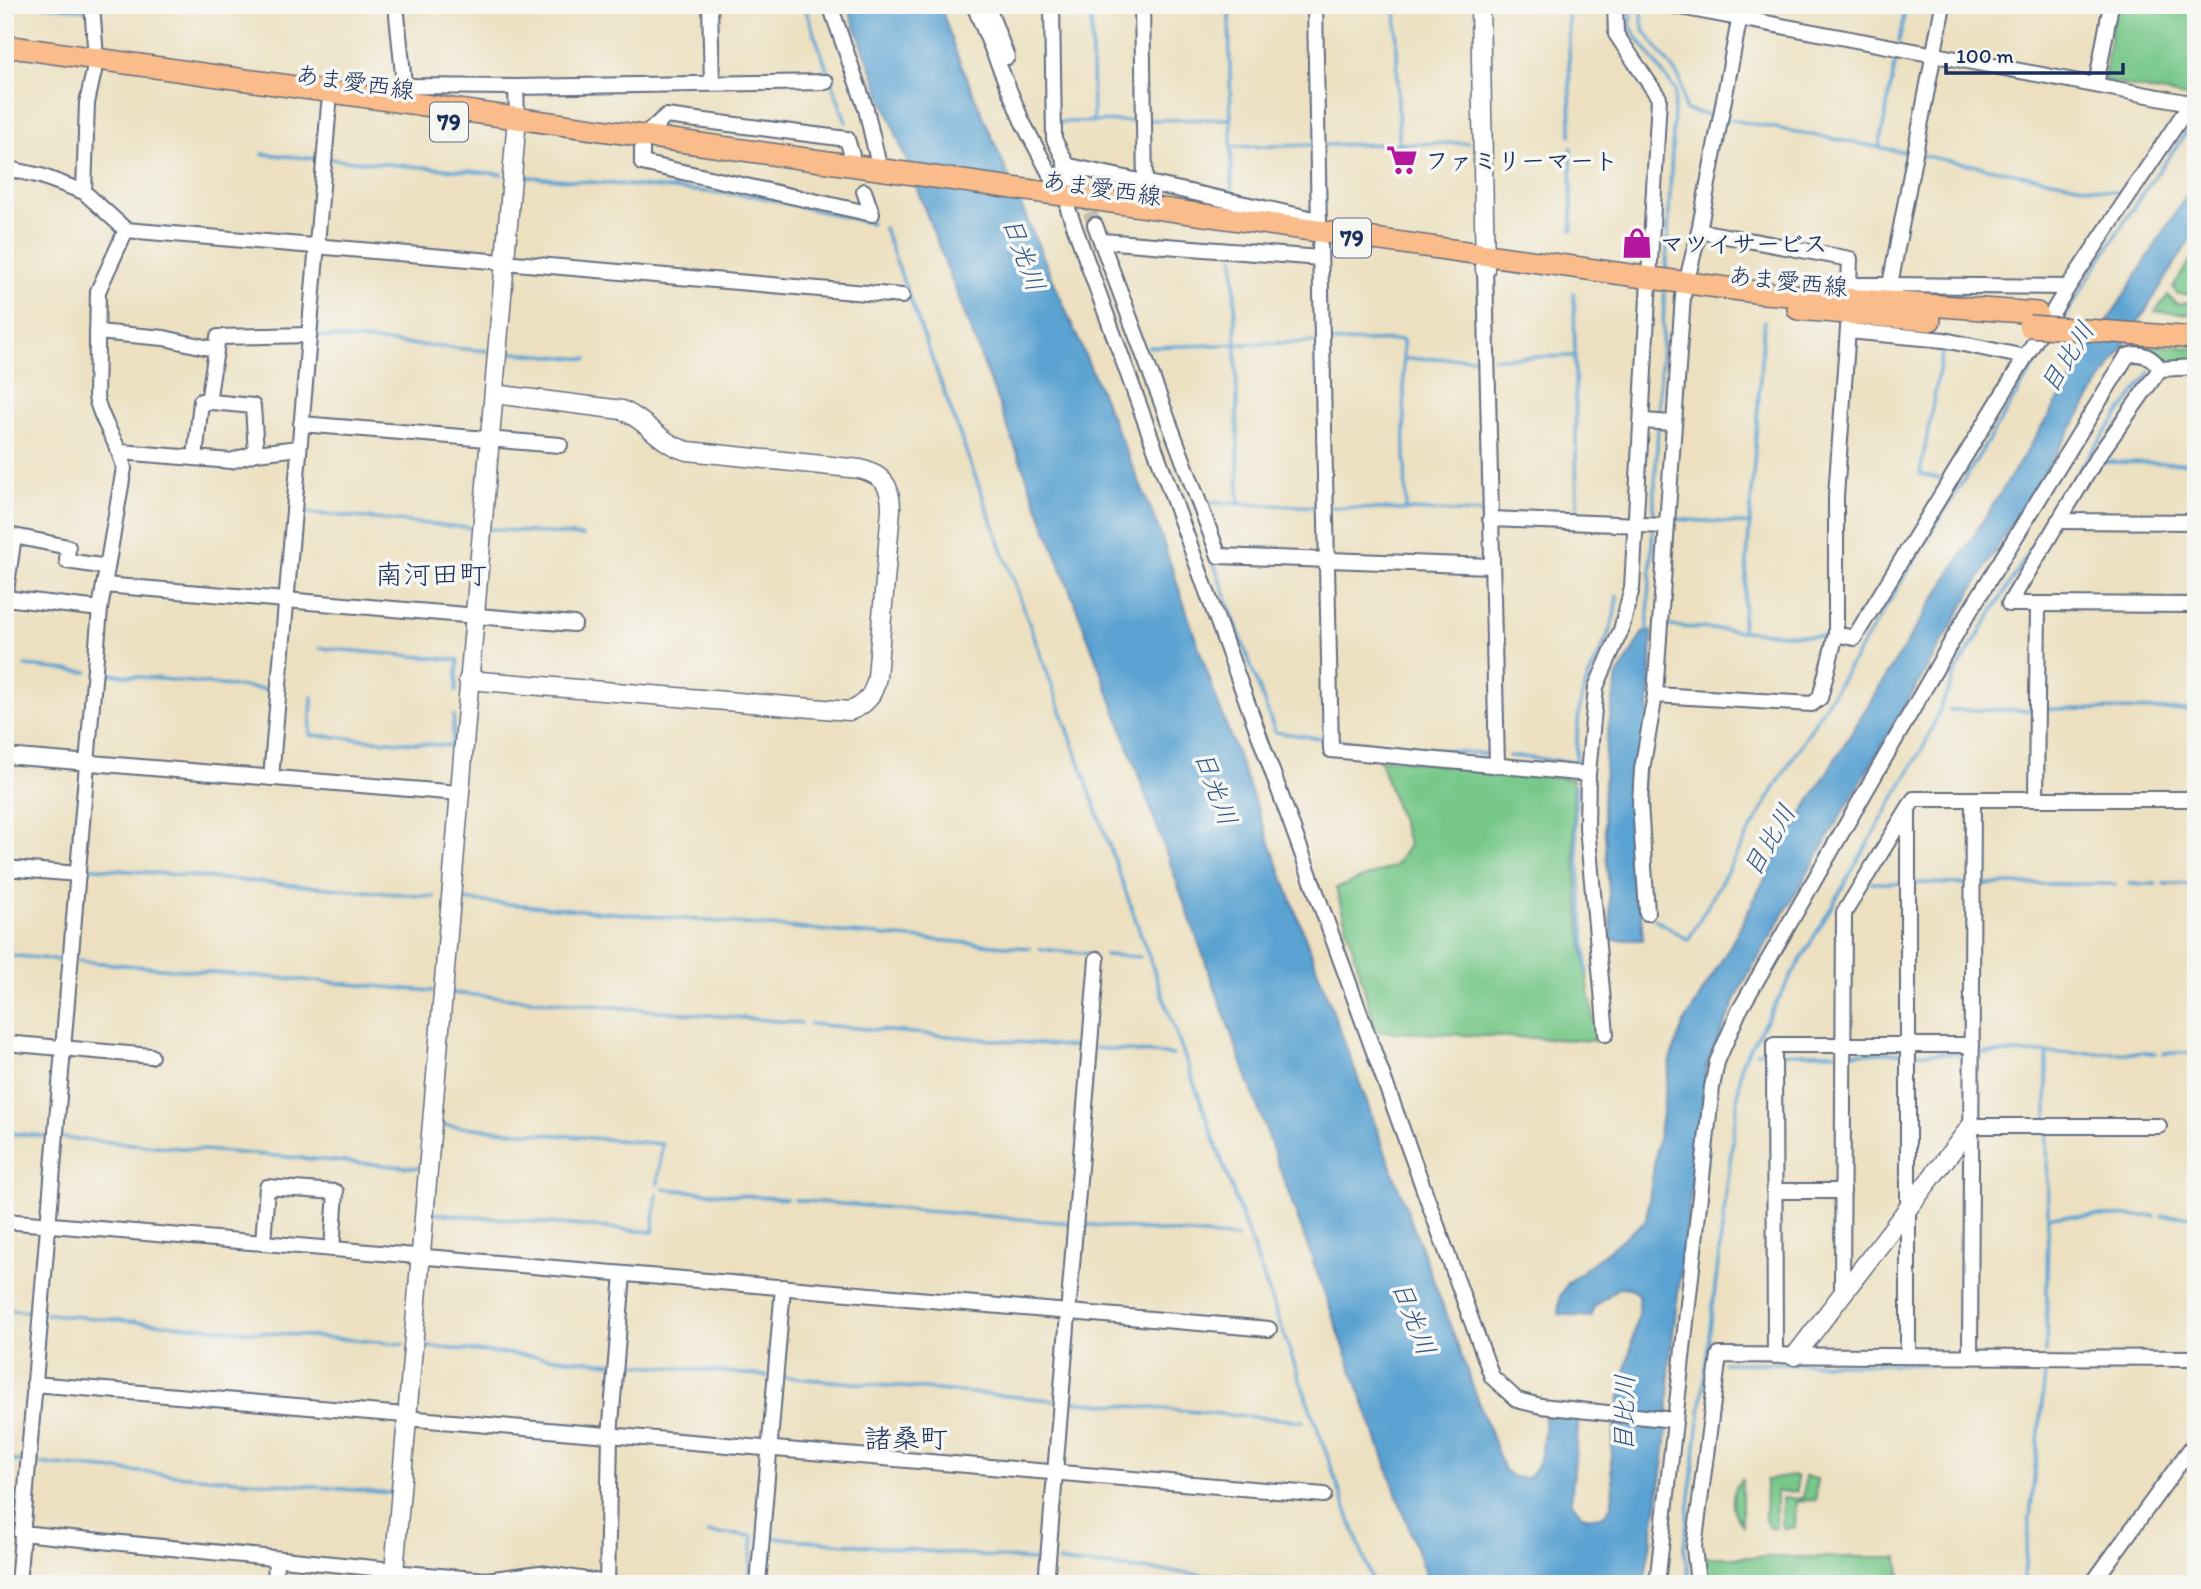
<svg xmlns="http://www.w3.org/2000/svg" width="2201" height="1589" font-family="Itim,'Klee One',sans-serif">
<style>
.green{fill:#77c889;stroke:#497c74;stroke-width:2}
.water{fill:#5aa2d1;stroke:#3a6898;stroke-width:2}
.lines{fill:none;stroke-linecap:round;stroke-linejoin:round}
.stream{stroke:#5aa2d1;stroke-width:3.5}
.minor-tunnel{stroke:#c2bdac;stroke-width:14;stroke-dasharray:14 7;stroke-linecap:butt}
.minor-casing{stroke:#646d80;stroke-width:18}
.tertiary-casing{stroke:#646d80;stroke-width:21}
.primary-casing{stroke:#646d80;stroke-width:24}
.minor{stroke:#fff;stroke-width:14}
.tertiary{stroke:#fff;stroke-width:18}
.primary{stroke:#f9bc8a;stroke-width:21}
.primary-bridge-casing{stroke:#646d80;stroke-width:24;stroke-linecap:butt}
.primary-bridge{stroke:#f9bc8a;stroke-width:21}
.labels{text-anchor:middle;dominant-baseline:central;stroke-width:7;stroke-linejoin:round;paint-order:stroke}
.shield{fill:#f6f6f2;stroke:#5d6b8a;stroke-width:2}
.shield-label{font-size:23px;font-weight:bold;fill:#1b2f5e}
.street-label{font-size:24px;fill:#1b2f5e;stroke:#f6f6f2}
.poi-label{font-size:24px;font-weight:bold;fill:#1b2f5e;stroke:#f6f6f2;text-anchor:start}
.water-label{font-size:26px;font-style:italic;fill:#315786;stroke:#f6f6f2}
.quarter-label{font-size:28px;fill:#1b2f5e;stroke:#f6f6f2}
</style>
<rect width="100%" height="100%" fill="#f6f6f2"/>
<filter id="ink" filterUnits="userSpaceOnUse"><feTurbulence type="fractalNoise" baseFrequency=".0143" numOctaves="2"/><feDisplacementMap in="SourceGraphic" scale="14" xChannelSelector="R" yChannelSelector="G"/><feConvolveMatrix kernelMatrix="1 2 1 2 8 2 1 2 1" color-interpolation-filters="sRGB"/></filter>
<filter id="wash" filterUnits="userSpaceOnUse"><feTurbulence type="fractalNoise" baseFrequency=".00686" numOctaves="4" result="noise"/><feDisplacementMap in="SourceGraphic" scale="28" xChannelSelector="R" yChannelSelector="G"/><feGaussianBlur stdDeviation="1.57" result="paint"/><feColorMatrix in="noise" values="0 0 0 0 0 0 0 0 0 0 0 0 0 0 0 0 0 1.4 0 .05"/><feComposite in="paint" operator="in"/></filter>
<g filter="url(#wash)">
<rect width="100%" height="100%" fill="#ece0c0"/>
<g class="green">
<path d="M2115,5H2196V87L2185,97L2104,81Z"/>
<path d="M2196,251V294H2177L2173,287Z"/>
<path d="M2168,295L2177,304L2196,302V314L2155,312Z"/>
<path d="M2132,344L2196,348V362H2168L2126,354Z"/>
<path d="M1379,758L1573,779C1572,866 1582,955 1597,1041L1376,1031L1336,888L1395,866L1409,845Z"/>
<path d="M1794,1476L1797,1478V1491L1776,1492V1527L1770,1528L1765,1520L1766,1480Z"/>
<path d="M1805,1476L1817,1479L1816,1500L1796,1501L1795,1527L1785,1529L1782,1527V1498H1803Z"/>
<path d="M1741,1479H1742V1525C1730,1510 1730,1494 1741,1479Z"/>
<path d="M1697,1557H1898L1901,1584H1701Z"/>
</g>
<g class="water">
<path d="M847,5H940L957,55L1157,524L1216,698L1504,1470L1514,1477L1527,1478C1545,1462 1543,1437 1545,1414L1579,1417L1571,1501L1582,1515C1592,1518 1605,1519 1610,1507C1616,1495 1610,1472 1611,1458C1615,1407 1629,1359 1639,1309L1638,1295L1630,1288L1619,1287L1593,1308L1591,1317L1558,1314L1560,1296L1568,1283L1646,1220L1670,1060L1683,1025L1730,946L1782,846L1886,676L2196,180V230L2004,536L1741,987L1707,1065L1669,1365C1672,1439 1655,1511 1644,1584H1429L1110,696Z"/>
<path d="M1644,631H1652L1650,692L1637,857L1643,940H1612L1603,804L1606,742L1617,677Z"/>
</g>
<g class="lines">
<g class="stream">
<path d="M38,5L87,10"/>
<path d="M804,5L846,122"/>
<path d="M1091,5L1093,121"/>
<path d="M1229,5L1232,196"/>
<path d="M1396,5L1399,143"/>
<path d="M1568,5L1571,135"/>
<path d="M1632,5L1630,25L1636,36L1675,90L1666,273"/>
<path d="M1641,5L1643,29L1680,79L1685,110L1711,116"/>
<path d="M1899,41L1906,5"/>
<path d="M1727,119L1909,153"/>
<path d="M1148,120L1230,119"/>
<path d="M1059,122L1140,121"/>
<path d="M1323,145L1468,143"/>
<path d="M1231,147L1313,145"/>
<path d="M1571,148L1572,230"/>
<path d="M1879,148L1897,55"/>
<path d="M263,154L319,159"/>
<path d="M1919,155L2121,193"/>
<path d="M330,159L501,174"/>
<path d="M520,176L755,196L871,223"/>
<path d="M884,228L1054,691L1373,1584"/>
<path d="M1234,257L1239,503"/>
<path d="M1574,293L1577,516"/>
<path d="M2063,319L2140,197L2196,119"/>
<path d="M1764,321L1742,631L1830,637"/>
<path d="M314,336L488,351"/>
<path d="M1328,342L1403,340L1406,510"/>
<path d="M1148,347L1318,342"/>
<path d="M504,352L587,359"/>
<path d="M1493,358L1575,356"/>
<path d="M1403,359L1481,358"/>
<path d="M1658,419L1665,287"/>
<path d="M2101,462L2196,463"/>
<path d="M1943,479L1920,474L1943,349"/>
<path d="M1204,502L1320,507"/>
<path d="M1331,507L1484,513"/>
<path d="M299,512L472,528"/>
<path d="M1674,519L1750,524"/>
<path d="M1653,521L1658,427"/>
<path d="M490,529L583,536"/>
<path d="M1214,564L1275,732L1326,739"/>
<path d="M1668,626L1742,631"/>
<path d="M1647,636L1653,528"/>
<path d="M104,642L110,595"/>
<path d="M320,648L458,660L456,691"/>
<path d="M25,666L88,672"/>
<path d="M101,670L100,673L272,690"/>
<path d="M312,697L310,735L452,746L454,716"/>
<path d="M2043,709L2196,710"/>
<path d="M1949,710H2033"/>
<path d="M1337,740L1486,754"/>
<path d="M1509,756L1576,762C1577,735 1577,710 1586,684C1597,655 1616,628 1617,596"/>
<path d="M1576,786L1575,816L1587,974"/>
<path d="M5,861L72,866"/>
<path d="M84,867L434,897"/>
<path d="M1871,883H1902"/>
<path d="M1915,883L1965,884"/>
<path d="M1980,884H2115"/>
<path d="M2129,884H2156"/>
<path d="M2164,884H2196"/>
<path d="M462,900L1029,948"/>
<path d="M1655,919L1688,940L1774,789L2053,335"/>
<path d="M1040,949L1092,954"/>
<path d="M5,955L62,960"/>
<path d="M1105,955L1140,957"/>
<path d="M78,961L432,991"/>
<path d="M451,993L801,1023"/>
<path d="M810,1024L1087,1048"/>
<path d="M1095,1048L1173,1055"/>
<path d="M1756,1052H1767"/>
<path d="M1783,1053H1835"/>
<path d="M1852,1053H1900"/>
<path d="M1916,1053L1962,1054"/>
<path d="M1980,1053H2156"/>
<path d="M2164,1053H2196"/>
<path d="M2047,1121V1053"/>
<path d="M439,1125L662,1144L658,1184"/>
<path d="M2047,1130L2048,1216"/>
<path d="M5,1133L46,1136"/>
<path d="M62,1138L418,1168"/>
<path d="M664,1189L786,1199"/>
<path d="M795,1200L1070,1223"/>
<path d="M432,1210V1213L653,1232L657,1194"/>
<path d="M2162,1216H2196"/>
<path d="M1080,1224L1237,1238"/>
<path d="M5,1310L34,1312"/>
<path d="M46,1314L403,1344"/>
<path d="M420,1346L612,1363"/>
<path d="M2046,1352L2048,1216H2155"/>
<path d="M620,1363L768,1376"/>
<path d="M1724,1363L2046,1365L2023,1584"/>
<path d="M783,1377L1054,1400"/>
<path d="M1070,1401L1303,1421"/>
<path d="M5,1460L22,1461"/>
<path d="M33,1463L391,1493"/>
<path d="M708,1533L753,1536L749,1584"/>
<path d="M769,1537L1041,1561"/>
<path d="M1058,1562L1313,1584"/>
<path d="M1690,1584L1684,1547L1742,1062L1925,744L1957,670L2084,462L2150,372"/>
</g>
</g>
</g>
<g filter="url(#ink)">
<g class="lines">
<path class="minor-tunnel" d="M1081,193L1095,225"/>
<defs>
<g id="minor">
<path d="M92,5L96,58"/>
<path d="M396,5L405,94"/>
<path d="M710,5L712,83"/>
<path d="M830,5L866,109L880,170"/>
<path d="M974,5L1022,121L1061,195"/>
<path d="M987,5L1007,57"/>
<path d="M1052,5L1054,139L1079,188"/>
<path d="M1142,5L1145,183"/>
<path d="M1315,5L1319,228"/>
<path d="M1670,5L2190,103"/>
<path d="M2096,85L2111,5"/>
<path d="M404,86L516,87"/>
<path d="M517,118L516,87L826,82"/>
<path d="M644,136L666,116L847,139L852,156"/>
<path d="M642,149V163L872,214L864,191"/>
<path d="M1065,165L1319,220"/>
<path d="M5,168L41,176L84,192L126,230L902,296"/>
<path d="M84,192L87,103L94,71"/>
<path d="M1068,209L1492,1377L1517,1400L1541,1406L1674,1420"/>
<path d="M1095,225L1219,556L1491,566"/>
<path d="M1699,231L1850,259L1849,285"/>
<path d="M1102,241L1320,258"/>
<path d="M1320,246L1331,750L1588,774"/>
<path d="M1485,270L1497,764"/>
<path d="M1890,285L2068,287"/>
<path d="M1849,299V285H1890L1943,5"/>
<path d="M1848,331L1944,340L2025,357"/>
<path d="M97,332L164,338L214,349"/>
<path d="M208,402L218,337L309,335"/>
<path d="M1643,421L1672,423"/>
<path d="M301,424L560,445"/>
<path d="M121,452L231,461L256,453L299,448"/>
<path d="M195,458L201,401L253,406L256,453"/>
<path d="M1490,519L1666,526"/>
<path d="M2058,521L2196,522"/>
<path d="M104,585L574,624"/>
<path d="M2038,604L2196,605"/>
<path d="M100,609L5,598L14,536L68,547L67,561L107,567"/>
<path d="M1836,634L1854,638L2068,287L2196,95"/>
<path d="M1655,695L1812,704L1820,698L1836,634V496L1849,314"/>
<path d="M5,756L459,793"/>
<path d="M271,778L329,105"/>
<path d="M2036,799L2038,604H2009L2096,459L2160,369"/>
<path d="M5,868L78,874"/>
<path d="M1647,913L1640,803L1642,769L1655,695L1683,296L1699,231L1742,5"/>
<path d="M1606,1034L1587,827L1588,774L1596,687L1621,630L1632,588L1659,98L1616,34L1615,5"/>
<path d="M5,1043L151,1056"/>
<path d="M1971,1126H2159"/>
<path d="M1774,1191H1843"/>
<path d="M5,1221L1269,1329"/>
<path d="M263,1243L267,1187L336,1192L332,1249"/>
<path d="M1842,1294L1844,913L1914,799H2196"/>
<path d="M1775,1356L1774,1045H1972"/>
<path d="M1908,1356V809"/>
<path d="M1970,1357L1973,799"/>
<path d="M34,1384L405,1415"/>
<path d="M405,1418L1324,1495"/>
<path d="M21,1533L393,1570"/>
<path d="M393,1572L486,1580L540,1573L613,1584"/>
<path d="M18,1584L100,609L124,468C119,442 101,423 96,397L98,291L126,230"/>
<path d="M275,1584L276,1560"/>
<path d="M607,1584L610,1436L623,1274"/>
<path d="M758,1584L783,1287"/>
<path d="M1046,1584L1097,959"/>
<path d="M1657,1584L1712,1087L1717,1062L1739,1011L1960,627L2127,356C2141,351 2153,357 2160,369L2196,367"/>
<path d="M1698,1584L1694,1547L1719,1355L2196,1358"/>
<path d="M2092,1584L2196,1441"/>
</g>
<g id="tertiary">
<path d="M1480,5L1485,270"/>
<path d="M468,680L849,711C866,706 874,694 877,677L891,509C891,485 883,475 860,469L688,451C661,445 647,420 622,410L494,394"/>
<path d="M1795,1356L1971,1126"/>
<path d="M393,1584L517,118"/>
</g>
<g id="primary">
<path d="M5,46L1651,278L1763,293L2037,313"/>
<path d="M1798,309L1930,320"/>
<path d="M2141,334L2196,338"/>
</g>
</defs>
<use href="#minor" class="minor-casing"/>
<use href="#tertiary" class="tertiary-casing"/>
<use href="#primary" class="primary-casing"/>
<use href="#minor" class="minor"/>
<use href="#tertiary" class="tertiary"/>
<use href="#primary" class="primary"/>
<defs>
<path id="primary-bridge" d="M2029,326L2141,334"/>
</defs>
<use href="#primary-bridge" class="primary-bridge-casing"/>
<use href="#primary-bridge" class="primary-bridge"/>
</g>
</g>
<defs>
<symbol id="supermarket-bare" viewBox="-9 -9 18 18"><path d="M-6-5.5h2.5l.6 2H6L4.5 2H-2.5L-4.4-4H-6ZM-1.5 3.2a1.3 1.3 0 1 0 .1 0ZM3 3.2a1.3 1.3 0 1 0 .1 0Z" fill="#b5179e" stroke="#f6f6f2" stroke-width="2.5" paint-order="stroke"/></symbol>
<symbol id="shop-bare" viewBox="-9 -9 18 18"><path d="M-5-2.5h2.3a2.7 3.5 0 0 1 5.4 0H5L5.5 6h-11ZM-1.5-2.5h3a1.5 2.3 0 0 0-3 0Z" fill="#b5179e" stroke="#f6f6f2" stroke-width="2.5" paint-order="stroke"/></symbol>
</defs>
<g fill-rule="evenodd">
<use href="#supermarket-bare" x="1380" y="138" width="44" height="44"/>
<use href="#shop-bare" x="1615" y="221" width="44" height="44"/>
</g>
<g class="labels">
<g class="shield">
<rect x="430" y="102.5" width="38" height="39" rx="5"/>
<rect x="1333" y="218.5" width="38" height="39" rx="5"/>
</g>
<g class="shield-label">
<text x="449" y="122">79</text>
<text x="1352" y="238">79</text>
</g>
<g class="street-label">
<text transform="translate(355 82) rotate(8)">あま愛西線</text>
<text transform="translate(1102 188) rotate(8)">あま愛西線</text>
<text transform="translate(1788 281) rotate(6)">あま愛西線</text>
</g>
<g class="poi-label">
<text x="1425" y="160">ファミリーマート</text>
<text x="1660" y="243">マツイサービス</text>
</g>
<g class="water-label">
<text transform="translate(1024 254) rotate(70)">日光川</text>
<text transform="translate(2067 357) rotate(-58)">目比川</text>
<text transform="translate(1216 788) rotate(70)">日光川</text>
<text transform="translate(1769 840) rotate(-60)">目比川</text>
<text transform="translate(1414 1318) rotate(69)">日光川</text>
<text transform="translate(1624 1413) rotate(-89)">目比川</text>
</g>
<g class="quarter-label">
<text x="431" y="574">南河田町</text>
<text x="906" y="1438">諸桑町</text>
</g>
</g>
<rect width="2201" height="1589" fill="none" stroke="#f6f6f2" stroke-width="28"/>
<path d="M1946 63v10h177v-10" fill="none" stroke="#1b2f5e" stroke-width="3.5"/>
<text x="1956" y="63" font-size="21" fill="#1b2f5e" stroke="#f6f6f2" stroke-width="5" paint-order="stroke">100 m</text>
</svg>
